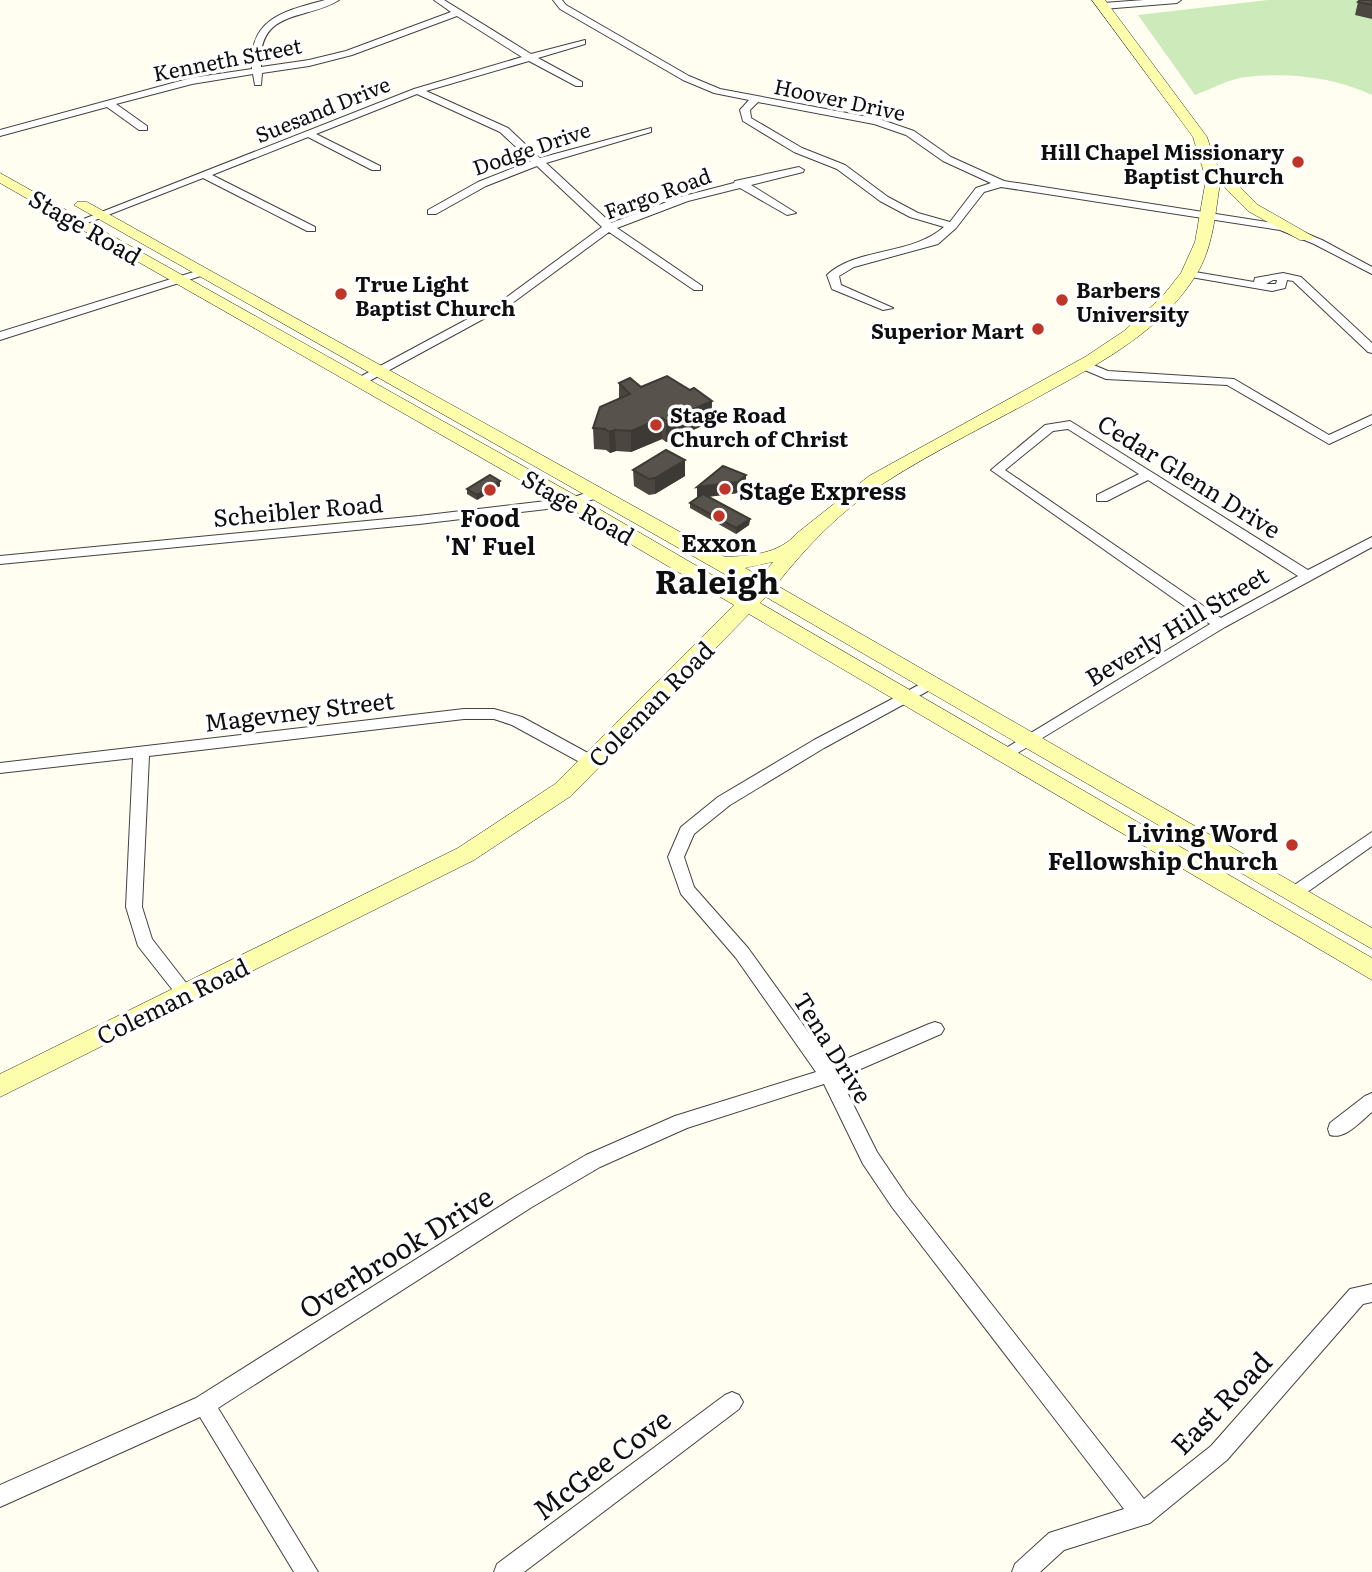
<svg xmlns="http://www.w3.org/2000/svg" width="1372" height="1572" font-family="Literata,serif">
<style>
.green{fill:#cceaba}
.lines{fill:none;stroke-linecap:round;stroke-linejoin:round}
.street-casing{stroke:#424242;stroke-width:2}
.secondary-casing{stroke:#313131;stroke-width:1}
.street{fill:#fff;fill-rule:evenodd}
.secondary{fill:#fcfeac;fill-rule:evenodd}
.wall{fill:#4b4740}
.shaded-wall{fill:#3d3934}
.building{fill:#57524b;stroke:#3d3934;stroke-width:2}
.poi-dot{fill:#bf3527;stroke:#fff;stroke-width:2.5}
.labels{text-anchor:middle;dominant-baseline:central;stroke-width:7;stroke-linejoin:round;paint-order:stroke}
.far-street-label{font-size:21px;fill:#0f0f0f;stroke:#fff}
.far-poi-label{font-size:21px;font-weight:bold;fill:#0f0f0f;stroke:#fff;text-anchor:start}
.street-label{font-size:24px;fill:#0f0f0f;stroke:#fff}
.poi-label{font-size:24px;font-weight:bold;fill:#0f0f0f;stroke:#fff}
.near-street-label{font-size:28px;fill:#0f0f0f;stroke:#fff}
.district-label{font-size:32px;font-weight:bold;fill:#0f0f0f;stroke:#fff}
</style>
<rect width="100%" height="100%" fill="#fffef1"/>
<path class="green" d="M1268,0H1372V95C1334,77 1288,72 1246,77C1229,79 1211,89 1195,95L1138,15Z"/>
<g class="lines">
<defs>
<g id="street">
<path d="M325,0H339C306,21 257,8 261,67L309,60L346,51L451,12L434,0H444L531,54L585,40V44L538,58L582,82V86H576L529,61L426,91L508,128L540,158L651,128V132L546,163L611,223L680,197L734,183L735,181L799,167L804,170L803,172L751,185L796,213L787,215L740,188L688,201L617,228L702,286V290H694L609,232L511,304L360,386L356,385V379L503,300L602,227L537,166L486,186L436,214H428V210L478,182L531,161L500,132L417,94L316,134L380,166V170H372L308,137L212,175L315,227V231H307L203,178L85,224L76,222L414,89L522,57L457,16L352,55L309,66L262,73L261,85H255L253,74L192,84L116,104L147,126V130H139L107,107L0,136V130L191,78L252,69C248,18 285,11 325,0Z"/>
<path d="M553,0H562L566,5L689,76L720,89L879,119L914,131L951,157L1004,181L1286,225L1322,240L1372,267V274L1314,244L1280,230L1001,187L984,192L956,228L938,244L854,267L839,276L841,285L893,308L883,310L832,289L827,275C857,247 911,256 944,227L910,217L880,201L837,169L794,152L743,121L740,110L749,100L714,93L683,80L560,9ZM758,102L874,124L906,135L943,161L991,183L976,188L950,222L918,213L888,197L845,165L802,148L751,118L750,110Z"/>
<path d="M1144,0H1181L1177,3L1103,9L1099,6L1103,3Z"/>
<path d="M200,270L206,273L204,275L0,340V332Z"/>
<path d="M1189,271L1254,282L1255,278L1283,273L1301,277L1372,343V353L1368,352L1293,281L1287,280L1285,288L1272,291L1185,276L1183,274ZM1273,280H1277L1276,284H1266Z"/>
<path d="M1084,361L1108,371L1234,379L1329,435L1372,415V424L1329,444L1227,385L1106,379L1080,368V362Z"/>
<path d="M1070,421L1308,570L1372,537V547L1225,627L1006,760L998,755L1001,751L1210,624L991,470L1045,425ZM1068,429L1139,474L1097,495V501H1107L1148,480L1298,576L1221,618L1005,470L1053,431Z"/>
<path d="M598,489L605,493L603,496L573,506L419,524L0,564V556L419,516L571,498Z"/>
<path d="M932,678L939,683L937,686L824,748L730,805L694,834L684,857L694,887L748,948L832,1065L929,1024L935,1022L941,1024L944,1029L941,1034L840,1078L877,1152L906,1195L1144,1499L1211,1446L1350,1289L1372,1284V1302L1363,1304L1227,1460L1150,1523L1064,1550L1040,1572H1012L1015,1564L1049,1533L1124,1509L892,1207L863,1164L824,1084L687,1128L600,1167L532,1207L218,1408L318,1572H294L200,1417L0,1507V1485L196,1398L518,1195L586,1155L675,1116L816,1072L736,958L681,894L668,857L681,827L718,797L814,740Z"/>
<path d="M464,709H494L522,717L597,758L600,762L592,767L587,766L512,725L494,719H464L149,756L142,907L152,939L194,993L191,998L185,1000L179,998L138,946L126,907L133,758L0,773V763Z"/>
<path d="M1372,832V846L1299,898H1287L1285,894L1287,890Z"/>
<path d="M1372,1093V1112C1361,1121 1345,1140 1330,1135L1328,1129L1330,1123L1365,1096Z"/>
<path d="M732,1392L739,1395L743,1402L739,1409L524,1572H494L497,1564L725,1395Z"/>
</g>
<path id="secondary" d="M1092,0H1105L1207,137L1215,162L1258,205L1314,237L1312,240H1300L1248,211L1220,183C1215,215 1213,248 1196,275C1163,329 1104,361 1051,390C996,421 937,449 884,483C840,511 807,546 776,585L1372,928V949L766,597L760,603L1372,958V980L749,614L571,796L474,860L0,1097V1074L458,848L555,784L734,605L566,506L0,183V173L580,498L745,594L751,589L74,205L77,202H87L725,557C750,556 779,554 796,534L869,476L1085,357L1124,331L1162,297L1181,273L1195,242L1206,179L1193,137ZM773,562L761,577L745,568Z"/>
</defs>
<use href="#street" class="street-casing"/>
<use href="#secondary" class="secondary-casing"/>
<use href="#street" class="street"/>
<use href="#secondary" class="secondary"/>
</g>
<g class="wall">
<path d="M1372,0V19L1355,15L1358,2Z"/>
<path d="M619,383L641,387L690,390L712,401L711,422L666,442L662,439L631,452L616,451L610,453L606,450L594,449L593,428L619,399Z"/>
<path d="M685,460V476L655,494L649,495L634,486L633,470Z"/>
<path d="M500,481V486L477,500L467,494V489Z"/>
<path d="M746,486L738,493L708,497L750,519L749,525L736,534L690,508V503L697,498V487Z"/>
</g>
<g class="shaded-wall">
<path d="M712,401L711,422L666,442V421Z"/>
<path d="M662,418V439L631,452V431Z"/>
<path d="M615,430L616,451L610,453L609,432Z"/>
<path d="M685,460V476L655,494V478Z"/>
<path d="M746,475V486L738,493L697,498V487Z"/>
<path d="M500,481V486L477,500V495Z"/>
<path d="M750,519L749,525L736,534V528Z"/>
</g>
<g class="building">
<path d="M1360,0H1372V5L1358,2Z"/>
<path d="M667,376L690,390L694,388L712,401L666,421L662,418L631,431L615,430L609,432L605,429L593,428L600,407L630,394L619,383L630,378L641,387Z"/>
<path d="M666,450L685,460L655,478L649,479L633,470Z"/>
<path d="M723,466L746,475L738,482L697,487Z"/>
<path d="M490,475L500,481L477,495L467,489Z"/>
<path d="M703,494L750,519L736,528L690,503Z"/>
</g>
<g class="poi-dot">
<circle cx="1298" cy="162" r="7"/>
<circle cx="341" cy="294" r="7"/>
<circle cx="1062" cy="300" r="7"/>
<circle cx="1038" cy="329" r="7"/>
<circle cx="656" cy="425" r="7"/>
<circle cx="725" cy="489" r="7"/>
<circle cx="490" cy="490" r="7"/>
<circle cx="719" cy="516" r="7"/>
<circle cx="1292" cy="845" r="7"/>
</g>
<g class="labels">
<g class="far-street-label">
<text transform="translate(227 58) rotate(-11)">Kenneth Street</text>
<text transform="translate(840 98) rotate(12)">Hoover Drive</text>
<text transform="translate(322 108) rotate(-22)">Suesand Drive</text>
<text transform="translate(531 147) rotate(-19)">Dodge Drive</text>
<text transform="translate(657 192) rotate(-20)">Fargo Road</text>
</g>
<g class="far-poi-label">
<text x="1284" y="150" text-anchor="end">Hill Chapel Missionary<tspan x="1284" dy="24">Baptist Church</tspan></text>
<text x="355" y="282">True Light<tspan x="355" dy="24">Baptist Church</tspan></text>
<text x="1076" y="288">Barbers<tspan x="1076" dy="24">University</tspan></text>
<text x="1024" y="329" text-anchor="end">Superior Mart</text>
<text x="670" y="413">Stage Road<tspan x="670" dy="24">Church of Christ</tspan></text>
</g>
<g class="street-label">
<text transform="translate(86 226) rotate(30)">Stage Road</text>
<text transform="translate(1190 475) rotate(32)">Cedar Glenn Drive</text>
<text transform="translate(579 506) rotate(30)">Stage Road</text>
<text transform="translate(298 509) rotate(-5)">Scheibler Road</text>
<text transform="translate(1176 625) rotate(-31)">Beverly Hill Street</text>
<text transform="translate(650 703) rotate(-45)">Coleman Road</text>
<text transform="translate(299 710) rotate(-7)">Magevney Street</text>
<text transform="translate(172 1000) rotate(-26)">Coleman Road</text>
<text transform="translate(834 1047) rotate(58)">Tena Drive</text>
</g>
<g class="poi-label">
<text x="739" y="489" text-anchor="start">Stage Express</text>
<text x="490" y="516">Food<tspan x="490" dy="28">'N' Fuel</tspan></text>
<text x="719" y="541">Exxon</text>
<text x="1278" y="831" text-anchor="end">Living Word<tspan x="1278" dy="28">Fellowship Church</tspan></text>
</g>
<g class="near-street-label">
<text transform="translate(395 1251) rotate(-32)">Overbrook Drive</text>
<text transform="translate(1220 1402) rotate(-46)">East Road</text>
<text transform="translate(601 1463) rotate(-37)">McGee Cove</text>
</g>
<g class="district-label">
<text x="717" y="580">Raleigh</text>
</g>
</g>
</svg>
